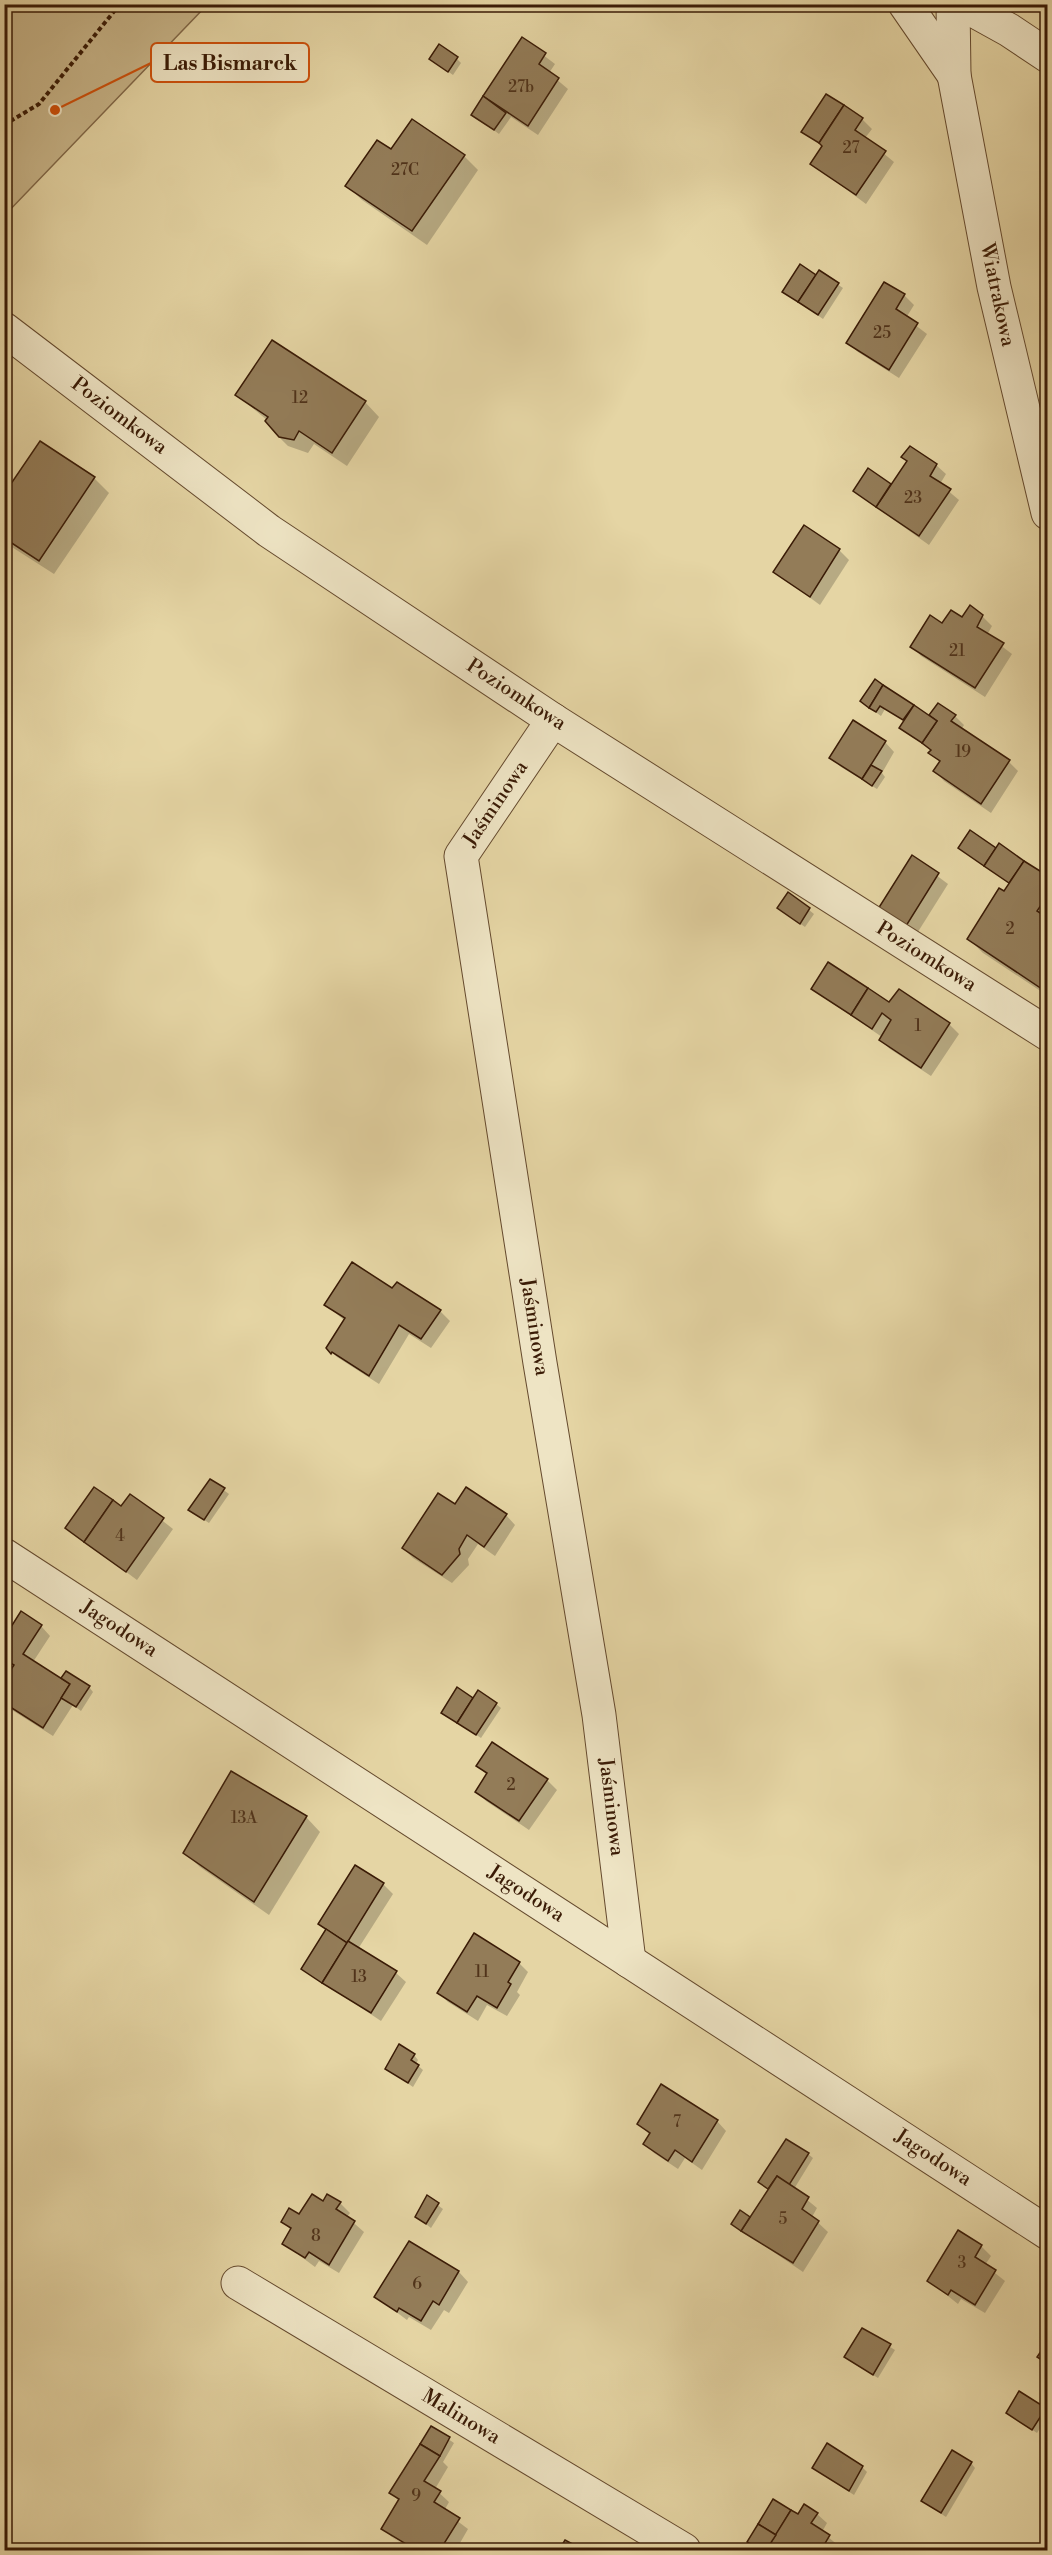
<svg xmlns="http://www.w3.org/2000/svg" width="1052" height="2555" font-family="'Libre Bodoni',serif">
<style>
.green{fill:#c8b589;stroke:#816848;stroke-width:1.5}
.shadow{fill:#0003}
.building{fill:#937c58;stroke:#3a1b06;stroke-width:1.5}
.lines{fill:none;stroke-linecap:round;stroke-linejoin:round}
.minor-casing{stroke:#654a2e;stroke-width:35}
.path{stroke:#3a1b06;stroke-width:4;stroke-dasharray:4.5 3;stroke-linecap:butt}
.minor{stroke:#eee4c4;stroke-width:33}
.labels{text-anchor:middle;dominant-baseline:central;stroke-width:5;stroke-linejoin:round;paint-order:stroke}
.number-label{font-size:16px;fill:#50331a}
.street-label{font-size:20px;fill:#3a1b06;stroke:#eee4c4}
.leader{fill:none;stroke:#ce500b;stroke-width:2}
.callout-dot{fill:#ce500b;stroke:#eee4c4;stroke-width:2}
.callout{fill:#eee4c4;stroke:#ce500b;stroke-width:2}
.callout-label{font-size:21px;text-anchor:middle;font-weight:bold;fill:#3a1b06}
</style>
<rect width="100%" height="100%" fill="#e5d5a4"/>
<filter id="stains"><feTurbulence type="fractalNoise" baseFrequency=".00333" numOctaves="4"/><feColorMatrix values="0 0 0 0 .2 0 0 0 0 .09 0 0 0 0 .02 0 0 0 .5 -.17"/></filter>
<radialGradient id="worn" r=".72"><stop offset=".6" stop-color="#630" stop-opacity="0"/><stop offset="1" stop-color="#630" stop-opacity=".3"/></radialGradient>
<path class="green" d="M5,4L207,5L5,215L4,5Z"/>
<g class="shadow">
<path d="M522,39L555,64L549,73L568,89L538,135L511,117L499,134L473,115Z"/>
<path d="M457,59L461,63L453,75L436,63Z"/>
<path d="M862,119L872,129L865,138L894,162L866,204L812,164L823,146L803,132Z"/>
<path d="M464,156L478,170L427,245L362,200L347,186Z"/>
<path d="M1048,262V277L1041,271Z"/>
<path d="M819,272L843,288L823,319L784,292L816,277Z"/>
<path d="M904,295L914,305L906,318L927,334L899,378L858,352L848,343Z"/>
<path d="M237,395L365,402L379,417L347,466L314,444L308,453L288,446L273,431L267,420Z"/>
<path d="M40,443L94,478L109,493L54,574L4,542V496Z"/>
<path d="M936,465L946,474L940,484L959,500L929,545L859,495L869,470L892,486Z"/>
<path d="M804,527L839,550L849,560L820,605L775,572Z"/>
<path d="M982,616L992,626L987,635L1012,654L985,697L921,656L912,646L942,625Z"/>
<path d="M876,681L935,722L931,715L955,716L964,725L961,730L1009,762L1018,771L991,813L944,781L935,771L940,763L928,748L901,728L905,721L885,709L881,716L867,706Z"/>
<path d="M885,742L894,752L882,773L885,777L877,789L841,767L831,758Z"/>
<path d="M1000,845L1048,878V996L983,953L969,939L1010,884L960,848L996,850Z"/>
<path d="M912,857L948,884L916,935L890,918Z"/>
<path d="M789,894L814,914L805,927L783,912Z"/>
<path d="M899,991L949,1024L959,1034L931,1076L890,1049L880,1040L882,1037L818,993L890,1004Z"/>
<path d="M393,1290L440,1311L450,1321L431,1348L409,1334L379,1384L337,1357L328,1348L345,1321L326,1305Z"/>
<path d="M211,1481L229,1494L209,1523L195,1514Z"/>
<path d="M131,1496L173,1529L137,1580L67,1528L122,1508Z"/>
<path d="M455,1506L506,1515L515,1525L495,1556L478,1544L468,1559L469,1565L452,1583L413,1558L403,1548Z"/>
<path d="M41,1626L50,1636L33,1662L67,1684L89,1687L93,1692L81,1711L73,1705L53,1736L4,1705V1683L15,1667L4,1660V1641Z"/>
<path d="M474,1700L496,1704L501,1708L481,1738L443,1713Z"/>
<path d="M478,1766L547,1780L557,1790L529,1830L486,1801L477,1791L487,1775Z"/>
<path d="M306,1817L320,1832L269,1915L200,1867L185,1853Z"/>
<path d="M356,1867L383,1884L393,1894L358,1949L396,1973L406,1982L381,2021L303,1969L327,1931L320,1924Z"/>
<path d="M519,1963L528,1972L517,1992L520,1995L507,2016L487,2005L478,2021L448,2002L439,1993Z"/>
<path d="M414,2055L418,2060L416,2064L423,2070L413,2087L387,2069Z"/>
<path d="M717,2121L726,2131L702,2170L685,2158L678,2169L654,2153L645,2144L650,2135L639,2124Z"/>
<path d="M808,2154L813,2158L794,2189L817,2208L812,2217L828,2232L803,2272L738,2228L740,2212L751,2220L770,2190L760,2182Z"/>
<path d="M328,2196L340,2203L350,2213L347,2217L364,2232L339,2273L319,2261L315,2267L283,2243L291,2230L283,2222L300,2216L324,2203Z"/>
<path d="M428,2198L443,2209L431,2228L417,2217Z"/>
<path d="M409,2243L459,2272L468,2282L449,2313L444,2310L431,2330L409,2317L407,2320L376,2297Z"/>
<path d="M981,2246L991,2256L985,2265L1005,2281L985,2313L961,2299L958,2304L929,2281Z"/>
<path d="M863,2330L895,2350L878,2378L850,2361Z"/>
<path d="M1045,2409L1048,2416L1037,2433L1008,2413Z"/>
<path d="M432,2428L454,2443L443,2462L448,2467L435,2489L449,2502L444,2511L468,2529L456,2550H419L392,2534V2537L413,2550L393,2538L383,2529L399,2501L391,2493Z"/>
<path d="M971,2463L975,2468L946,2517L922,2501Z"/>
<path d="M862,2467L867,2472L854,2495L813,2468Z"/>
<path d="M817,2514L827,2523L822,2532L839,2546L836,2550H760L748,2542Z"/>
</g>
<g class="building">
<path d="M522,37L546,53L539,64L559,78L528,126L483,96Z"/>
<path d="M439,44L458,57L448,72L429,59Z"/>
<path d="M826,94L844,105L819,143L801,132Z"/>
<path d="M483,96L506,113L494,130L471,115Z"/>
<path d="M844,105L863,118L855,130L886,151L856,195L810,164L822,146L819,143Z"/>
<path d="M412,119L465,155L412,231L345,186L377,140L391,149Z"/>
<path d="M800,264L816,275L798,302L782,292Z"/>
<path d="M819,270L839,283L818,315L798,302Z"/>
<path d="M884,282L905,294L896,309L918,323L889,370L846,343Z"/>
<path d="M272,340L366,401L332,453L299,431L294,440L279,437L265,421L268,417L235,395Z"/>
<path d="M40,441L95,477L39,561L4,538V494Z"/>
<path d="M910,446L937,464L930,476L951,489L919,536L876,507L907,461L901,457Z"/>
<path d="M868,468L891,484L876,507L853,491Z"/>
<path d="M804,525L840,549L810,597L773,572Z"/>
<path d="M970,605L983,615L977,627L1004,643L975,688L910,647L930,615L942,623L951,610L962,617Z"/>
<path d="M875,679L883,685L869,708L860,701Z"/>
<path d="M883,685L914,705L903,720L880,706L876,712L869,708Z"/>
<path d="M938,703L956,715L951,721L1010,760L981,804L933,771L940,761L928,753L931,750L922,743L937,721L929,715Z"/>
<path d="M914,705L937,721L922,743L899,728Z"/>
<path d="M853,720L886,741L862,779L829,758Z"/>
<path d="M871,765L882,771L872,786L862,779Z"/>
<path d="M970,830L996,848L984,866L958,848Z"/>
<path d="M999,843L1024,861L1009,883L984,866Z"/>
<path d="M912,855L939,873L906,926L878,909Z"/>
<path d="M1024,861L1048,876V895L1037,911L1048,918V981L1042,989L967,939L999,888L1004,891Z"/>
<path d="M788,892L810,908L800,924L777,908Z"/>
<path d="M828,962L868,988L851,1015L811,989Z"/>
<path d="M868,988L889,1002L899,989L950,1023L921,1068L879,1040L891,1020L882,1013L872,1029L851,1015Z"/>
<path d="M352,1262L392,1288L397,1282L441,1310L421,1339L399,1325L369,1376L332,1352L331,1354L326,1348L345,1318L324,1305Z"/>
<path d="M210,1479L225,1488L204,1520L188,1510Z"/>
<path d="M94,1487L113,1500L84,1542L65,1528Z"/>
<path d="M466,1487L507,1514L484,1547L467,1535L459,1549L460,1554L442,1575L402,1548L438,1493L455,1504Z"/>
<path d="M130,1494L164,1518L126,1572L84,1542L113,1500L121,1506Z"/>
<path d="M21,1611L42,1625L23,1654L70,1684L43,1728L4,1703V1680L14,1665L4,1659V1638Z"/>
<path d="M66,1671L90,1686L76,1707L61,1698L70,1684L61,1678Z"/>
<path d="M457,1687L473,1698L457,1723L441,1713Z"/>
<path d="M478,1690L497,1703L476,1735L457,1723Z"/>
<path d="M492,1742L548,1779L519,1821L475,1792L487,1773L476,1766Z"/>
<path d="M231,1771L307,1816L254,1902L183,1853Z"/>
<path d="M355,1865L384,1883L347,1943L318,1924Z"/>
<path d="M326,1929L347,1943L322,1983L301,1969Z"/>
<path d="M474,1933L520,1962L508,1982L511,1984L497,2008L477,1996L467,2012L437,1993Z"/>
<path d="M348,1941L397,1971L371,2013L322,1983Z"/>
<path d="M399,2044L415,2054L411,2060L419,2065L408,2083L385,2069Z"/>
<path d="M661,2084L718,2120L692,2162L675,2150L668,2161L643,2144L650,2133L637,2124Z"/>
<path d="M786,2139L809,2153L789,2185L777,2176L768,2189L758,2182Z"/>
<path d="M777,2176L809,2197L802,2209L819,2221L793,2263L741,2231Z"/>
<path d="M312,2194L323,2201L327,2194L341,2202L336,2209L355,2221L329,2265L309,2252L305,2258L282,2244L291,2228L281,2222L289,2208L299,2214Z"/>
<path d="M427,2195L439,2203L426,2224L415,2217Z"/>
<path d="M740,2210L750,2217L741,2231L731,2224Z"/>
<path d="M958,2230L982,2245L975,2257L996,2270L975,2305L951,2290L948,2295L927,2281Z"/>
<path d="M409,2241L459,2271L439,2305L433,2301L421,2321L399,2308L397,2312L374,2297Z"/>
<path d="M862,2328L891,2344L873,2375L844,2357Z"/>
<path d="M1048,2341V2364L1037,2357Z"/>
<path d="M1019,2391L1046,2408L1032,2430L1006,2413Z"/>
<path d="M431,2426L450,2437L440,2456L420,2444Z"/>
<path d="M827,2443L863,2466L849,2491L812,2468Z"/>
<path d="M420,2444L440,2456L424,2481L441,2491L434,2502L460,2518L440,2550H416L381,2529L399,2499L389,2493Z"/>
<path d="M952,2450L972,2462L941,2513L921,2501Z"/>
<path d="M773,2499L791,2510L776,2535L758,2524Z"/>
<path d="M804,2504L818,2513L811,2523L830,2535L821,2550H766L791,2510L798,2514Z"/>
<path d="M758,2524L776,2535L766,2550H761L747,2542Z"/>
<path d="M565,2540L584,2550H559Z"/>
</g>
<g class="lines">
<defs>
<g id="minor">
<path d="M905,4L954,75"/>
<path d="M953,4L954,75L994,287L1048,513"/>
<path d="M962,4L1009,30L1048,56"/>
<path d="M4,329L269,531L553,720L1048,1034"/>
<path d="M553,720L461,856L540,1363L599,1715L629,1961"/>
<path d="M4,1555L1048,2233"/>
<path d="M238,2283L684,2550"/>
</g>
</defs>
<use href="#minor" class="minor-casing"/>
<path class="path" d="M4,125L39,104L120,4"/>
<use href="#minor" class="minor"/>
</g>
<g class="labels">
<g class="number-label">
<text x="521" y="87">27b</text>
<text x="851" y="148">27</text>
<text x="405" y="170">27C</text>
<text x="882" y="333">25</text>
<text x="300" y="398">12</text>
<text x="913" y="498">23</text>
<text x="957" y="651">21</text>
<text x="963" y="752">19</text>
<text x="1010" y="929">2</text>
<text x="918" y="1026">1</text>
<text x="120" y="1536">4</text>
<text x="511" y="1785">2</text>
<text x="244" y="1818">13A</text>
<text x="482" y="1972">11</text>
<text x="359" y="1977">13</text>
<text x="677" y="2122">7</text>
<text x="783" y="2219">5</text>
<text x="316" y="2236">8</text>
<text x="962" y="2263">3</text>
<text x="417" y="2284">6</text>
<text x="416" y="2496">9</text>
</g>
<g class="street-label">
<text transform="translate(997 295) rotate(78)">Wiatrakowa</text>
<text transform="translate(119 416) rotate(37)">Poziomkowa</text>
<text transform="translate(516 695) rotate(33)">Poziomkowa</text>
<text transform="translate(496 804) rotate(-56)">Jaśminowa</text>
<text transform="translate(926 957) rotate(32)">Poziomkowa</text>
<text transform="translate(534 1327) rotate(81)">Jaśminowa</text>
<text transform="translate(119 1629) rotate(33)">Jagodowa</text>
<text transform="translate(611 1807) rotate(83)">Jaśminowa</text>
<text transform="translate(526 1894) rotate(33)">Jagodowa</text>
<text transform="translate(933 2158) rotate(33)">Jagodowa</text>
<text transform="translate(461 2417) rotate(31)">Malinowa</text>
</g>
</g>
<path class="leader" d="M55 110L151 63"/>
<circle class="callout-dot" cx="55" cy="110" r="6"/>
<rect class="callout" x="151" y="43" width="158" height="39" rx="6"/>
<g class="callout-label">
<text x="230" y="70">Las Bismarck</text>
</g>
<rect width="1052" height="2555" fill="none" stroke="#e5d5a4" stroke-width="24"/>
<rect x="6" y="6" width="1040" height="2543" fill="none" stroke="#3a1b06" stroke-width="3"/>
<rect x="12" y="12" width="1028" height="2531" fill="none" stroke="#3a1b06" stroke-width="1.5"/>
<rect width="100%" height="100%" filter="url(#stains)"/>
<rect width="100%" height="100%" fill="url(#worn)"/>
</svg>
